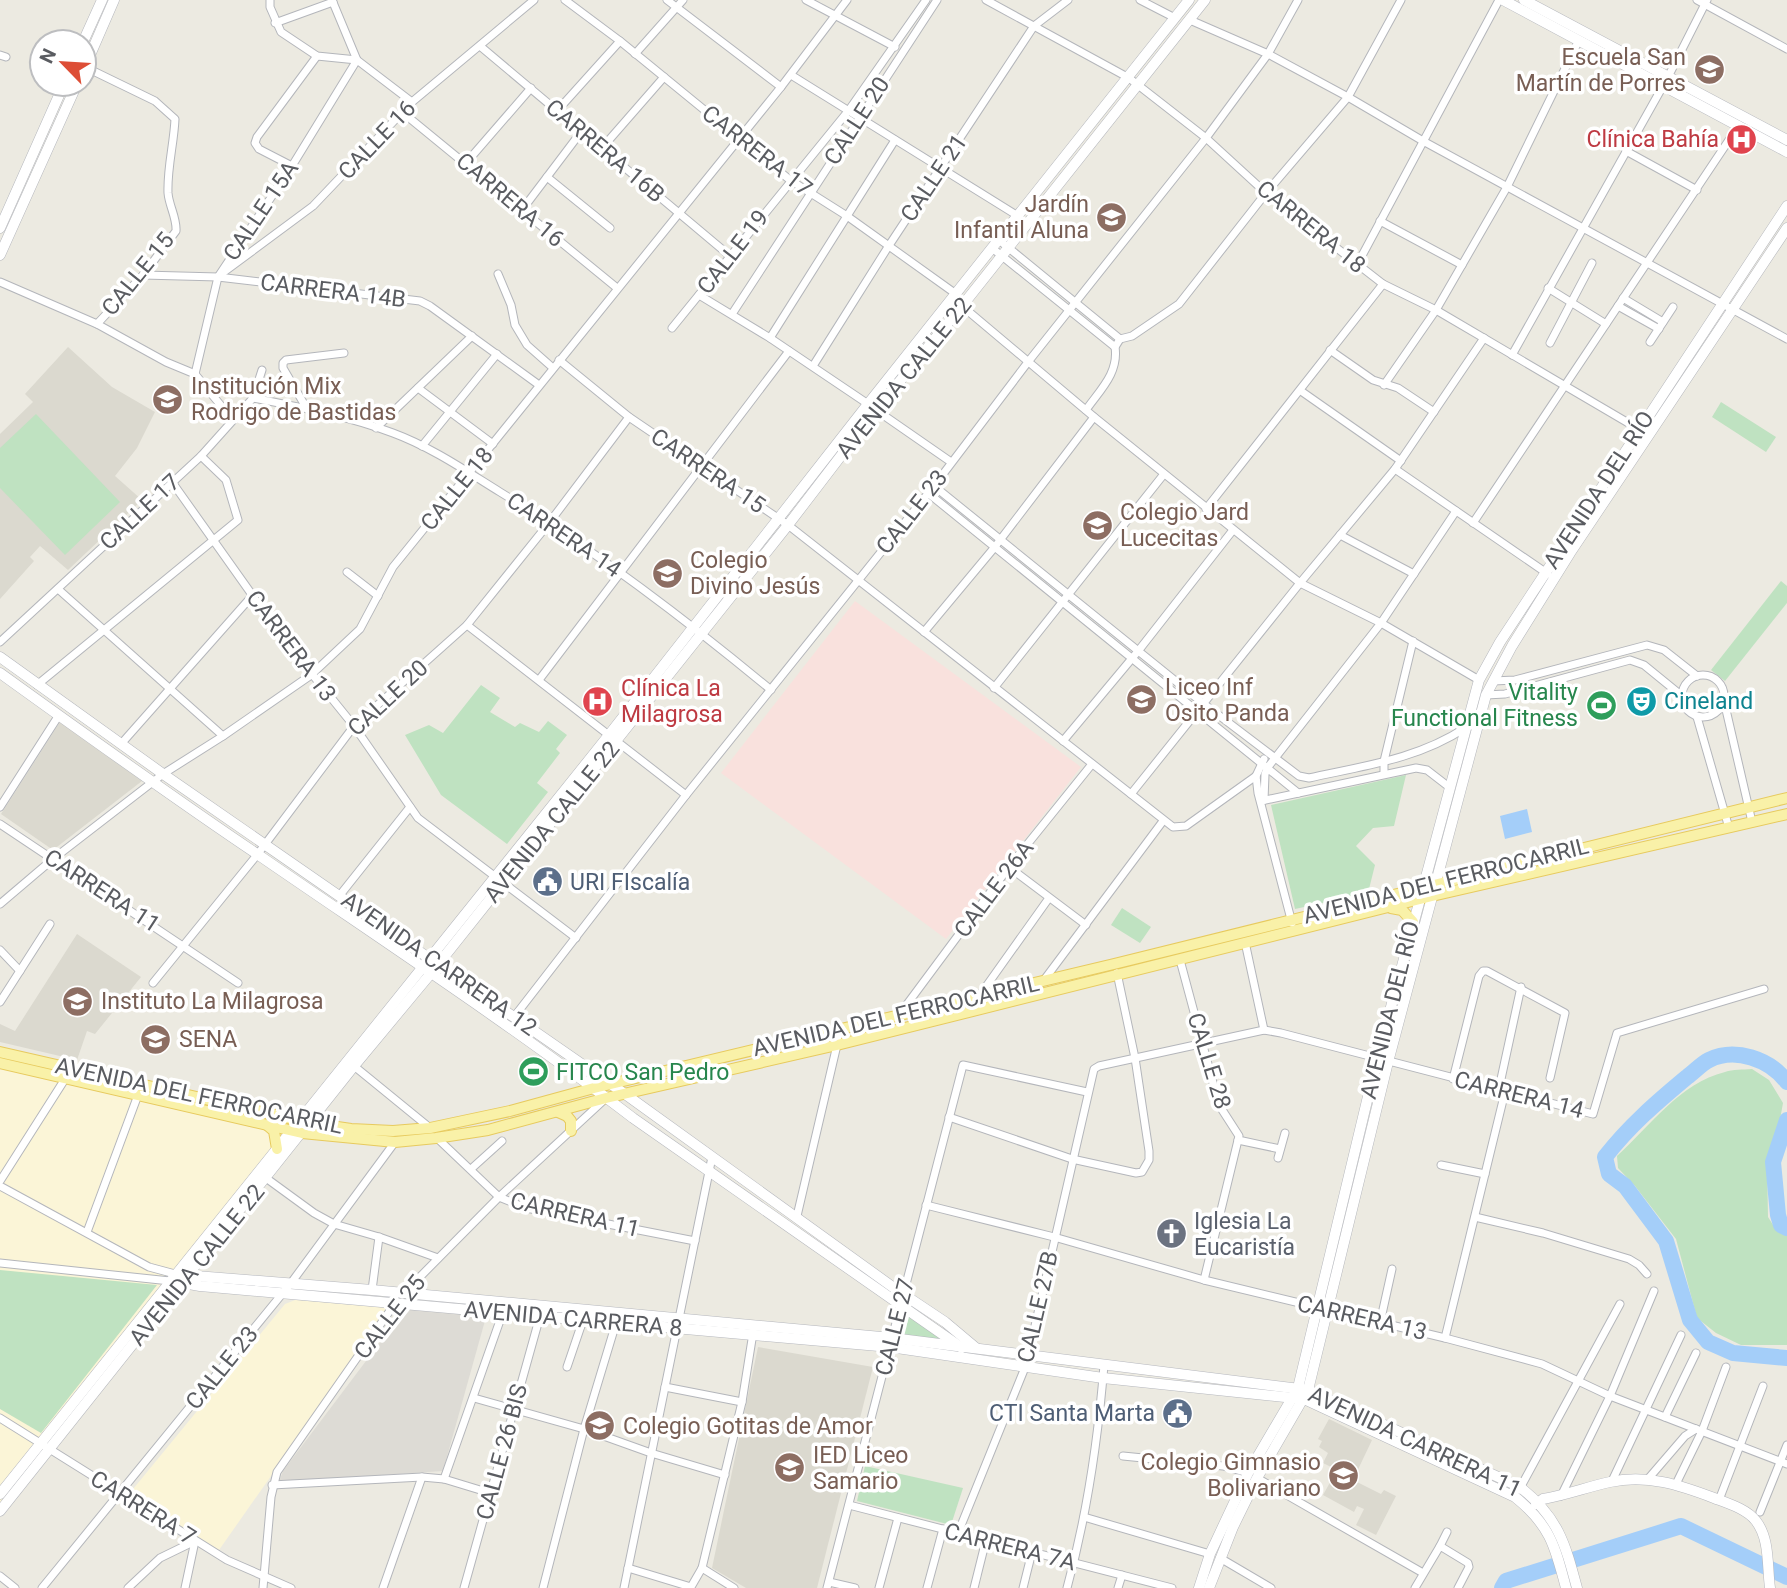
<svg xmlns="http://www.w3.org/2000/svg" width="1787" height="1588" font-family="Roboto,sans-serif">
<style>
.commercial{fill:#fbf5d7}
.industrial{fill:#dddbd5}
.education{fill:#dbd9cf}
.medical{fill:#f9e1dd}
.green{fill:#bfe2c1}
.water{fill:#a4cef9}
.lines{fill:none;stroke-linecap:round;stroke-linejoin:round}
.river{stroke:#a4cef9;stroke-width:16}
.street-casing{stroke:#b4b6bb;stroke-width:9}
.secondary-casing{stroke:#b5b7bd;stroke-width:11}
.primary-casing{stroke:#e7ca5e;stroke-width:12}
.street{stroke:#fff;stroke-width:7}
.secondary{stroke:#fff;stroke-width:10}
.primary{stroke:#f9f1a8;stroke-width:10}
.labels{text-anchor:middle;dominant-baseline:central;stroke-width:7;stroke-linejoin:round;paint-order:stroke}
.education-label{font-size:23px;fill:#785e54;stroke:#fff;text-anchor:start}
.street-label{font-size:23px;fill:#5a5c61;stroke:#fff}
.health-label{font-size:23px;fill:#be3a42;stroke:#fff;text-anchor:end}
.leisure-label{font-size:23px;fill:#27864d;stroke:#fff;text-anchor:end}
.culture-label{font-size:23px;fill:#0d838f;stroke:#fff;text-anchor:start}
.service-label{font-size:23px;fill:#4e5e75;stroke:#fff;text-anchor:start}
.worship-label{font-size:23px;fill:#5b616d;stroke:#fff;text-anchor:start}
</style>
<rect width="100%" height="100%" fill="#eceae1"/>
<g class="commercial">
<path d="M0,1062L303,1133L0,1506Z"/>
<path d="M295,1300L389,1308L219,1550L129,1494L285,1304Z"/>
</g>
<path class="industrial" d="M406,1308L486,1317L443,1471L279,1482L283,1471Z"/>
<g class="education">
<path d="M68,347L112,387L155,412L137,448L115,476L142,500L68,570L40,546L30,557L34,561L0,599V434L33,402L25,394Z"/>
<path d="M60,722L142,781L53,850L1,814Z"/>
<path d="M77,934L141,977L95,1034L87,1031L77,1060L0,1042V1024L15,1031Z"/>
<path d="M758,1347L873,1367L817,1588H746L712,1568Z"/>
<path d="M1329,1419L1372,1440L1353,1480L1381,1494L1384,1490L1396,1496L1376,1535L1356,1525L1364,1509L1357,1506L1354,1512L1323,1495L1337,1470L1323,1463L1328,1453L1319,1447L1322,1441L1318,1439Z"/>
</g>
<path class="medical" d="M855,601L1081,767L946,939L721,773Z"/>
<g class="green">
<path d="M1721,402L1776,437L1766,452L1712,417Z"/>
<path d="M36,414L120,502L65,555L0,488V448Z"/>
<path d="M1781,581L1787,586V603L1725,681L1711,670Z"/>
<path d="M481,685L500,698L490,712L515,727L520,723L539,732L548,721L567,735L556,749L560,753L537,783L548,792L507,844L441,795L405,735L429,725L443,733Z"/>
<path d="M1406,775L1394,826L1373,828L1356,846L1375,865L1368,893L1295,909L1271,805Z"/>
<path d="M1122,908L1151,927L1140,943L1111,925Z"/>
<path d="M1752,1069L1769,1080L1783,1103L1779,1125L1767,1162L1768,1217L1775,1228L1787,1233V1345H1741L1716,1333L1697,1318L1676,1239L1635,1186L1618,1168L1617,1156C1650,1126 1680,1083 1725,1072C1733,1069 1743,1070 1752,1069Z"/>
<path d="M0,1270L157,1285L41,1433L0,1409Z"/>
<path d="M905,1311L950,1342L898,1336Z"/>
<path d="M865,1466L963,1488L951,1525L857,1501Z"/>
</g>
<path class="water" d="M1527,809L1532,832L1505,839L1500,816Z"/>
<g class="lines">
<g class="river">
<path d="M1787,1082C1770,1059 1735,1047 1709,1060C1701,1064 1694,1072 1687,1077C1657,1102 1629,1126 1605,1157L1609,1174L1625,1186L1666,1241L1690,1320L1708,1342L1733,1353L1787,1358"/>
<path d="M1787,1120L1773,1162L1778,1215L1781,1225L1787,1228"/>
<path d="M1502,1588L1506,1581L1681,1526L1787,1577"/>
</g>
<defs>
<g id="street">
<path d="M270,0V7L281,32L317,56L357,60L412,102"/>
<path d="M565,0L620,41L790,180L847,216L956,294L962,306L1094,417L1300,583L1381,623L1479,680"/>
<path d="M667,0L781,87"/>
<path d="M806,0L895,47"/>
<path d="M986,0L1129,78L1206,138L1266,193L1383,284L1436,310L1642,431"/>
<path d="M1140,0L1175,18"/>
<path d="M1697,0L1787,49"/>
<path d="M1190,20L1268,54L1348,97L1423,141L1787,339"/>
<path d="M275,23L333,2"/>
<path d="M480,46L730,256"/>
<path d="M635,54L683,0"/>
<path d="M0,55L6,57"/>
<path d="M85,67L155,101L175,119C174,143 167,168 168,193C169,206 177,218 176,231L143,275L97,324"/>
<path d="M791,75L1018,216"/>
<path d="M557,111L620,41"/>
<path d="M402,112L617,288"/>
<path d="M602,148L664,77"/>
<path d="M1626,151L1697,190"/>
<path d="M466,163L531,88"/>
<path d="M292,166L259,149L255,143L257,137L317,56"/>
<path d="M547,177L610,228"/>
<path d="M522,210L581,132"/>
<path d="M1380,221L1462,265"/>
<path d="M999,240L1120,339"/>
<path d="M992,248L1115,347"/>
<path d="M1357,265L1499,0"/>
<path d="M224,272L313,206L412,102L534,0"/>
<path d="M498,274L511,305L515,325L527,345L553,368"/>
<path d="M143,275L218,277L420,301L430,306L539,385"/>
<path d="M0,282L97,324L166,362L195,374L232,419"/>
<path d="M1548,288L1606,324"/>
<path d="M699,295L770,338L868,404"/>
<path d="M1623,298L1663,322"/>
<path d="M1618,306L1659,329"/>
<path d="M732,314L937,0"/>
<path d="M672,328L849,110L926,0"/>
<path d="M770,338L895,140"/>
<path d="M1650,342L1673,307"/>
<path d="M1550,343L1592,263"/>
<path d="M1330,350L1373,380L1398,388L1434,412"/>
<path d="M1512,355L1668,77L1707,0"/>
<path d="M559,360L629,417L788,525L1173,827L1186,826L1256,776"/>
<path d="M813,366L888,247L1034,26L1068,0"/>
<path d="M195,374L218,277L292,166L357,60L332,0"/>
<path d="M1384,385L1436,310L1507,187L1579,40"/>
<path d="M418,388L493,444"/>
<path d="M1301,391L1401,461"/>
<path d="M253,398C300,407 348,416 393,433C431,447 466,471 500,492C596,551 684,618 771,690"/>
<path d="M307,409L283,368V363L286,360L344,353"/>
<path d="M876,410L951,462"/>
<path d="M1086,410C1100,390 1119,373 1115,347L1120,339L1132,336L1179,304L1266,193L1348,97L1401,0"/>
<path d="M376,428L472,336"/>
<path d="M422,446L497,354"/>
<path d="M1395,469L1548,574"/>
<path d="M172,482L282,637L354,726L418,818L576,938"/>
<path d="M934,486L1204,704L1299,776L1309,778C1363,766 1418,759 1465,728"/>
<path d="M928,493L1298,793"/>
<path d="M1206,509L1383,284"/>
<path d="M1473,523L1739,125"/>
<path d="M1340,535L1414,574"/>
<path d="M347,572L378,596"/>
<path d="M58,589L223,736"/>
<path d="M467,625L686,795"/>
<path d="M924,632L994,548L1094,417"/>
<path d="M0,642L201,456L253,398L262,370"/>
<circle cx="1703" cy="696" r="21"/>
<path d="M539,680L789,351"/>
<path d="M1493,681L1515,680L1647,645L1664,650L1697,676"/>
<path d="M37,685L238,520L226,480L201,456"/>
<path d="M994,688L1164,474"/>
<path d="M1486,695L1505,694L1630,660L1644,665L1682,696"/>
<path d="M1724,701L1752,822"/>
<path d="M1697,717L1729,828"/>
<path d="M1063,741L1139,650L1233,530"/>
<path d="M121,744L252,596"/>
<path d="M1264,759L1256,776L1258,793L1292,923"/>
<path d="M1384,773V761L1413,641"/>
<path d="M1131,794L1300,583L1395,469L1484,338"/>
<path d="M1264,800L1265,774L1268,767L1381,623L1456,511"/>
<path d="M1261,801L1416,768L1427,770L1449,787"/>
<path d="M0,807L59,715"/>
<path d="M0,824L238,983"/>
<path d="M1009,867L1086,925"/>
<path d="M340,895L410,807"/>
<path d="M0,904L53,859L163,774L223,736L311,675L360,629L393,567L781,87L847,0"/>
<path d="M1245,942L1264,1030"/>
<path d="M0,950L20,971"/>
<path d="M1180,960L1219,1105L1239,1136L1204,1280"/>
<path d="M1044,980L1163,821"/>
<path d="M153,983L257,855L354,726L467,625L549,523L629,417"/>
<path d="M980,995L1049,898"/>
<path d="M0,1002L50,924"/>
<path d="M899,1015L1009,867L1092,764"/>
<path d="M514,1017L686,795L934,486L1028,362L1206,138L1268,54L1298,0"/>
<path d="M354,1066L430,1128"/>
<path d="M1453,1079L1479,976L1483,971H1487L1565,1013L1550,1078"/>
<path d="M1501,1079L1521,987"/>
<path d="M949,1117L1072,1159L1136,1173L1142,1172L1149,1160V1151L1135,1058L1117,973"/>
<path d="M437,1138L499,1197L526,1208L695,1241"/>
<path d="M1238,1140L1280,1149"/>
<path d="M1278,1158L1285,1133"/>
<path d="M1441,1165L1485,1174"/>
<path d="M471,1169L502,1141"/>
<path d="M266,1178L314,1213L334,1224L379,1237L438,1258"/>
<path d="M0,1181L65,1079"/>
<path d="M0,1186L149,1267L175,1274"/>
<path d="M926,1205L1054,1237L1204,1280L1445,1338L1542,1364L1610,1396L1787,1464"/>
<path d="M797,1216L837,1045L838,1030"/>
<path d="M1475,1217L1543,1233L1629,1259L1639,1265L1647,1274"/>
<path d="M87,1232L138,1095"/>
<path d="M0,1263L170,1281"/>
<path d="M372,1290L379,1237"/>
<path d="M404,1293L499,1197L604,1100"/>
<path d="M1380,1323L1392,1269"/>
<path d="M1445,1338L1505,1092"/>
<path d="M567,1367L583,1320"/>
<path d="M665,1387L742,1402"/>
<path d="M474,1398L584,1429L651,1453L725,1475"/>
<path d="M1665,1417L1696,1353"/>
<path d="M0,1418L227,1560L291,1588"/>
<path d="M1123,1456L1223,1466L1248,1473"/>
<path d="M1257,1478L1423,1573"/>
<path d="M444,1479L503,1312"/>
<path d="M1648,1479L1685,1436L1696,1429"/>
<path d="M1612,1481L1681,1335"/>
<path d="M1676,1484L1702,1431L1726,1367"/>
<path d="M272,1485L422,1477L444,1479L490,1493"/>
<path d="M1519,1490L1620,1304"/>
<path d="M1561,1496L1610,1396L1654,1291"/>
<path d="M1719,1500L1763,1386"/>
<path d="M849,1505L1172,1588"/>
<path d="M1760,1512L1787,1445"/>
<path d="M1084,1517L1210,1554"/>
<path d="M958,1533L1026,1365L1094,1069L1099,1066L1264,1030L1281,1033L1593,1114L1617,1033L1764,989"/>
<path d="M1440,1546L1447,1532"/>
<path d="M1220,1558L1271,1588"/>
<path d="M628,1568L691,1587L702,1568L742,1402L753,1333"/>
<path d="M702,1568L734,1588"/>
<path d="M0,1576L15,1588"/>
<path d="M829,1582L855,1588"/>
<path d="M42,1588L291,1283L395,1142"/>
<path d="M128,1588L160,1558L195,1541"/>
<path d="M185,1588L195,1541"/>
<path d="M263,1588L271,1497L277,1472L396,1302"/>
<path d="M383,1588L422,1477"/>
<path d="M464,1588L540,1316"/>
<path d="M543,1588L584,1429L616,1323"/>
<path d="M624,1588L712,1157"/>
<path d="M827,1588L963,1065L1087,1092"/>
<path d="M879,1588L898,1518"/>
<path d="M927,1588L943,1529"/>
<path d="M974,1588L986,1540"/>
<path d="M1023,1588L1032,1552"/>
<path d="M1067,1588C1087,1515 1098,1440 1104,1365"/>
<path d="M1118,1588L1122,1575"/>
<path d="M1415,1588L1440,1546L1468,1563L1469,1567L1458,1588"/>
</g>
<g id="secondary">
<path d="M1503,0L1787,152"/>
<path d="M1524,0L1787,140"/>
<path d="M83,42L102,0"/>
<path d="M84,69L114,0"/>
<path d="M0,228L64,84"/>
<path d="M0,255L77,84"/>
<path d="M0,657L163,774L625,1094L894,1288L945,1322L976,1348"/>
<path d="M0,673C86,735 172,797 260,856C385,942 513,1026 633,1118L962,1348"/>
<path d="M183,1275L372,1290L892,1338L1308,1390L1520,1487C1558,1517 1565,1543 1577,1588"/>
<path d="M178,1282L200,1286L890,1347L1103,1378L1304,1399L1515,1497C1550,1525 1555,1546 1566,1588"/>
<path d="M0,1494L609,735L868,404L1189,0"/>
<path d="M1536,1504L1543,1499C1566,1495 1587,1487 1610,1482C1647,1474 1680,1485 1714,1498C1727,1503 1747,1509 1756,1521C1770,1539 1767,1566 1770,1588"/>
<path d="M0,1511L354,1066L432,972L788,525L876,410L962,306L1205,0"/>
<path d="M1199,1588L1210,1554L1248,1473L1298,1388L1377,1059L1479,680L1500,642L1546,572L1787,206"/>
<path d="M1209,1588L1233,1527L1257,1478L1308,1390L1388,1062L1486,695L1512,646L1570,553L1787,228"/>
</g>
<g id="primary">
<path d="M1391,908L1402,910L1413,922"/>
<path d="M0,1052L310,1123L351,1129L393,1131L430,1128L510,1111L594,1088L1114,964L1787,798"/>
<path d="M0,1063L302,1133L395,1142L436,1138L488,1130L606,1098L837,1045L1432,896L1787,814"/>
<path d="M558,1112L567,1116L571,1121V1131"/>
<path d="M267,1125L274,1131L277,1149"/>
</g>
</defs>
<use href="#street" class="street-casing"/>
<use href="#secondary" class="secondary-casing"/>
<use href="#primary" class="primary-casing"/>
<use href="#street" class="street"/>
<use href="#secondary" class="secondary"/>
<use href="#primary" class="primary"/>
</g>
<defs>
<symbol id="school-disc" viewBox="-11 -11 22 22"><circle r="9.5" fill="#8d6e63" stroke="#fff"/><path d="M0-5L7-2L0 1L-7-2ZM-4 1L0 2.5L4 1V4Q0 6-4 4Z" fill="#fff"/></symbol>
<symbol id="hospital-disc" viewBox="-11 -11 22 22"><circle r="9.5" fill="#e0444e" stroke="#fff"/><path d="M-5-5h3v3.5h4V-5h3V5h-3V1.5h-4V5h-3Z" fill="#fff"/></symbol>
<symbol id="theatre-disc" viewBox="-11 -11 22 22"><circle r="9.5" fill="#0f9aa8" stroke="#fff"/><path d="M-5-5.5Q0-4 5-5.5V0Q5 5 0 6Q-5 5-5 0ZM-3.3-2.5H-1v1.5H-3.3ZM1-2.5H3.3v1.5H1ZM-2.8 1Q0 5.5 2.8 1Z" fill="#fff"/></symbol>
<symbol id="stadium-disc" viewBox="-11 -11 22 22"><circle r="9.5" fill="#2e9e5b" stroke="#fff"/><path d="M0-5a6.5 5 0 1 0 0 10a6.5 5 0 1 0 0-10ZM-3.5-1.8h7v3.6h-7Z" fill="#fff"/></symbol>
<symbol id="civic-disc" viewBox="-11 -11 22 22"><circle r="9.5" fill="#5c6f8a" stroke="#fff"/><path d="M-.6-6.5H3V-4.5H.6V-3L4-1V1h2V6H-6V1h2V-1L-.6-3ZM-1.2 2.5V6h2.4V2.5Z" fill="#fff"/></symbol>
<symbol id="university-disc" viewBox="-11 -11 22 22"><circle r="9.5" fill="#8d6e63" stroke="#fff"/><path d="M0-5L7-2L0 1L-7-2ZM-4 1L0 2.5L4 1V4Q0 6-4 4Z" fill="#fff"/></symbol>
<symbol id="church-disc" viewBox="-11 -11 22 22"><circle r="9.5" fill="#6b7280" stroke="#fff"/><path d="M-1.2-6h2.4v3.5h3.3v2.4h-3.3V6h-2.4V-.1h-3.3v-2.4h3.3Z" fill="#fff"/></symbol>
</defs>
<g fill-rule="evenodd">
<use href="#school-disc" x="1692" y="52" width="35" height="35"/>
<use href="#hospital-disc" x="1724" y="122" width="35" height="35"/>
<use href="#school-disc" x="1094" y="200" width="35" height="35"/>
<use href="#school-disc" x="150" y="382" width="35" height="35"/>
<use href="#school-disc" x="1080" y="508" width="35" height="35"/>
<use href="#school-disc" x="650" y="556" width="35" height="35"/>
<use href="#school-disc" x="1124" y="682" width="35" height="35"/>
<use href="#hospital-disc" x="580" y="684" width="35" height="35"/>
<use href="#theatre-disc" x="1624" y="684" width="35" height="35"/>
<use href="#stadium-disc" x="1584" y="688" width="35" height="35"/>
<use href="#civic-disc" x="530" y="864" width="35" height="35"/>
<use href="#school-disc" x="60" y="984" width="35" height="35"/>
<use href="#university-disc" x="138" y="1022" width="35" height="35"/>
<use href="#stadium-disc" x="516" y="1054" width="35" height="35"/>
<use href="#church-disc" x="1154" y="1216" width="35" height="35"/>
<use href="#civic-disc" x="1160" y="1396" width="35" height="35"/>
<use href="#school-disc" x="582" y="1408" width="35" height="35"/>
<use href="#school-disc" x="772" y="1450" width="35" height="35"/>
<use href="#school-disc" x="1326" y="1458" width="35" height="35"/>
</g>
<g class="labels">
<g class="education-label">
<text x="1686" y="57" text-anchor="end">Escuela San<tspan x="1686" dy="26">Martín de Porres</tspan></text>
<text x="1089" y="204" text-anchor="end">Jardín<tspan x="1089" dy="26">Infantil Aluna</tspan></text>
<text x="191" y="386">Institución Mix<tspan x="191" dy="26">Rodrigo de Bastidas</tspan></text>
<text x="1120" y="512">Colegio Jard<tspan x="1120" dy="26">Lucecitas</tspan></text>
<text x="690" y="560">Colegio<tspan x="690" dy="26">Divino Jesús</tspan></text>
<text x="1165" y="687">Liceo Inf<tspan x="1165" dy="26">Osito Panda</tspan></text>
<text x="101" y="1001">Instituto La Milagrosa</text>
<text x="179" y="1039">SENA</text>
<text x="623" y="1426">Colegio Gotitas de Amor</text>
<text x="813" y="1455">IED Liceo<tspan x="813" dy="26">Samario</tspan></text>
<text x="1321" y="1462" text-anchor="end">Colegio Gimnasio<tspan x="1321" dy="26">Bolivariano</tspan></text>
</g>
<g class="street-label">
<text transform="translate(857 121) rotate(-57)">CALLE 20</text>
<text transform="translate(377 140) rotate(-46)">CALLE 16</text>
<text transform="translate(605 151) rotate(40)">CARRERA 16B</text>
<text transform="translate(757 151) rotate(38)">CARRERA 17</text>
<text transform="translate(934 178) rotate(-56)">CALLE 21</text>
<text transform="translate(510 200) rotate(40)">CARRERA 16</text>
<text transform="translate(261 211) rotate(-56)">CALLE 15A</text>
<text transform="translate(1311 227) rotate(39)">CARRERA 18</text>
<text transform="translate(733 252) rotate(-52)">CALLE 19</text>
<text transform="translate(138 274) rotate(-51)">CALLE 15</text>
<text transform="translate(333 291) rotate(7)">CARRERA 14B</text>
<text transform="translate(904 378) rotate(-51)">AVENIDA CALLE 22</text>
<text transform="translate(708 471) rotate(34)">CARRERA 15</text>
<text transform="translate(457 489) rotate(-51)">CALLE 18</text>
<text transform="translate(1599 490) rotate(-57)">AVENIDA DEL RÍO</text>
<text transform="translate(140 512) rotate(-43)">CALLE 17</text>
<text transform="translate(912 512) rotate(-52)">CALLE 23</text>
<text transform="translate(564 535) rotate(34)">CARRERA 14</text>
<text transform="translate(291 646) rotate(53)">CARRERA 13</text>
<text transform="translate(388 698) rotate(-43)">CALLE 20</text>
<text transform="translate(552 822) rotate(-51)">AVENIDA CALLE 22</text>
<text transform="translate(1446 881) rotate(-14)">AVENIDA DEL FERROCARRIL</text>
<text transform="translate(994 889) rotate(-53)">CALLE 26A</text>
<text transform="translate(102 891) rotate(33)">CARRERA 11</text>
<text transform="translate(439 964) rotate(35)">AVENIDA CARRERA 12</text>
<text transform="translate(1390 1010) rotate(-76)">AVENIDA DEL RÍO</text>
<text transform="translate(896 1016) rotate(-13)">AVENIDA DEL FERROCARRIL</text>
<text transform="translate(1209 1061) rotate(73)">CALLE 28</text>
<text transform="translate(1519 1095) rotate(14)">CARRERA 14</text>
<text transform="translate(199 1096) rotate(12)">AVENIDA DEL FERROCARRIL</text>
<text transform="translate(575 1215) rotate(13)">CARRERA 11</text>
<text transform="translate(197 1265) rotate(-51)">AVENIDA CALLE 22</text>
<text transform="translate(1038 1307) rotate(-77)">CALLE 27B</text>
<text transform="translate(390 1317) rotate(-52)">CALLE 25</text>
<text transform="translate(1362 1318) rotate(13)">CARRERA 13</text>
<text transform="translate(573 1319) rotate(5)">AVENIDA CARRERA 8</text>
<text transform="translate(895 1327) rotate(-76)">CALLE 27</text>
<text transform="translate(222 1368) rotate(-51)">CALLE 23</text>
<text transform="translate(1415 1442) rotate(25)">AVENIDA CARRERA 11</text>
<text transform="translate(502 1452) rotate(-75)">CALLE 26 BIS</text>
<text transform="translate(143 1508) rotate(32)">CARRERA 7</text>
<text transform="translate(1010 1547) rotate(14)">CARRERA 7A</text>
</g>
<g class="health-label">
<text x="1719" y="139">Clínica Bahía</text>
<text x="621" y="688" text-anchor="start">Clínica La<tspan x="621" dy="26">Milagrosa</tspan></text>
</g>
<g class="leisure-label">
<text x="1578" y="692">Vitality<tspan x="1578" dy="26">Functional Fitness</tspan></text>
<text x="556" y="1072" text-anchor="start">FITCO San Pedro</text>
</g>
<g class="culture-label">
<text x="1664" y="701">Cineland</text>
</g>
<g class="service-label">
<text x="570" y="882">URI FIscalía</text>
<text x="1155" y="1413" text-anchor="end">CTI Santa Marta</text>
</g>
<g class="worship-label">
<text x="1194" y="1221">Iglesia La<tspan x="1194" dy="26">Eucaristía</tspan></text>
</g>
</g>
<g transform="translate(63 63) rotate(295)"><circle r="33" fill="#ffffff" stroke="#bdbec0" stroke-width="2"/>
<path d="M0-5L12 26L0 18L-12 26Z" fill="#dd4e36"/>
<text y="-10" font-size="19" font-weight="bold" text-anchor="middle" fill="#5a5c61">N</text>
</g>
</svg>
